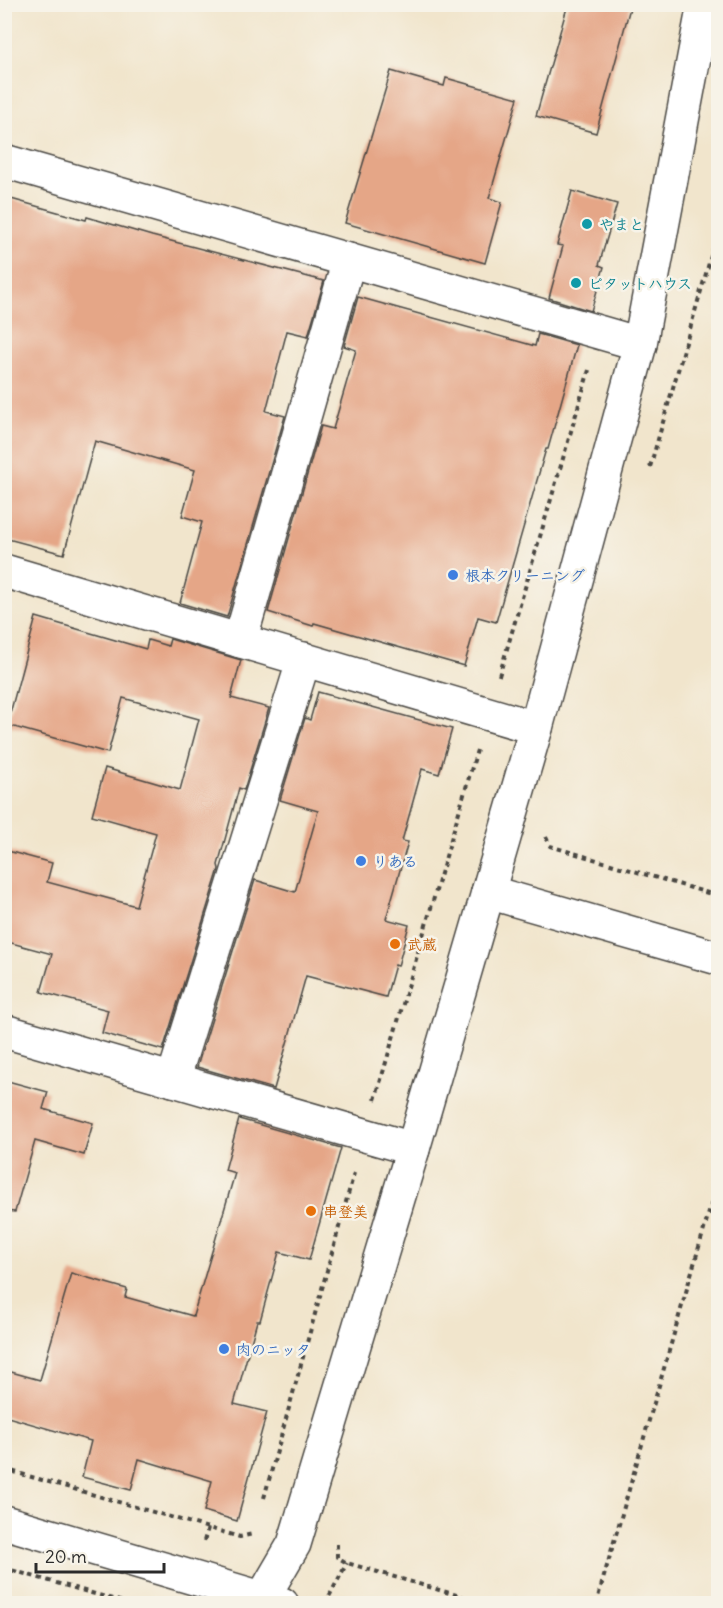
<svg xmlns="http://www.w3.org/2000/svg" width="723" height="1608" font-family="Delius,'Klee One',sans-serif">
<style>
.building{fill:#e5a687}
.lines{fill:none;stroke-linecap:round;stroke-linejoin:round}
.minor-casing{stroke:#494743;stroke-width:36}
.major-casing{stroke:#494743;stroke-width:36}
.path{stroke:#494743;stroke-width:4;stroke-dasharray:4.5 4.5;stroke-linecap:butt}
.minor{stroke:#fff;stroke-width:33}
.major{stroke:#fff;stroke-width:33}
.culture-dot{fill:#0f9aa8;stroke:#f7f3e8;stroke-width:2}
.shop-dot{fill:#3f7fe0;stroke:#f7f3e8;stroke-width:2}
.food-dot{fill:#e8710a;stroke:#f7f3e8;stroke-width:2}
.labels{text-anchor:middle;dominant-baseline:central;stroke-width:5;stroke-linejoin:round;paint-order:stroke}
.culture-label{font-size:15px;font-weight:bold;fill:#0d838f;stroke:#f7f3e8;text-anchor:start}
.shop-label{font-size:15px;font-weight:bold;fill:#366cbe;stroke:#f7f3e8;text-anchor:start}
.food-label{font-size:15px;font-weight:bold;fill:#c56008;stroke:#f7f3e8;text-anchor:start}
</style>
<rect width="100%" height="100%" fill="#f7f3e8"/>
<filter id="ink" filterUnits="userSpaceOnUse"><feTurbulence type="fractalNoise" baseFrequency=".0167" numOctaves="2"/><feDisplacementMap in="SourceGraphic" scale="12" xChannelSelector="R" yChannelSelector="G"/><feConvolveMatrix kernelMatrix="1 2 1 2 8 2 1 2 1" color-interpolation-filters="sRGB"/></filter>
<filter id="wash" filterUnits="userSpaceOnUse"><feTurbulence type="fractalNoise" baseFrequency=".008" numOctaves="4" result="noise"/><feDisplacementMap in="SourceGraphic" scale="24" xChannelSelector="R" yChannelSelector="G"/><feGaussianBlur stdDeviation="1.35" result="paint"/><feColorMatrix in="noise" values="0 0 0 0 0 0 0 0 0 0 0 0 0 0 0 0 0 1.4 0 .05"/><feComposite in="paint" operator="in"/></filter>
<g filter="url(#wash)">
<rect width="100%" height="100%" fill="#f1e5cc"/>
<g id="blocks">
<g class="building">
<path d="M568,4H631L596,133L536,116Z"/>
<path d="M391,71L444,86L446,78L518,98L489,198L502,202L485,263L345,223Z"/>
<path d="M572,191L617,204L599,265L604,267L591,311L549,298L563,246L557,245Z"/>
<path d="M4,197L86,220L87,217L152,236L324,281L308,336L287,331L266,411L285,416L227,617L180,603L202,522L182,516L195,470L95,441L64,554L4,538Z"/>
<path d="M358,297L535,346L538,334L577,345L548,449H546L496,622L478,617L464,666L314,623L313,626L268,612L321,426L333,429L356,350L344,346Z"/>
<path d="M36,617L146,649L148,640L168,646L170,639L241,660L231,698L269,708L244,790L239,788L218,865L219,869L163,1050L102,1033L108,1010L41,992L52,954L4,941V850L52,863L47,882L136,906L156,833L92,815L105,768L180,790L199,719L123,698L108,753L7,725Z"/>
<path d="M318,692L452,729L439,774L422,769L402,841L408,842L386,919L409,925L398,966L395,965L386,997L306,976L274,1089L197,1067L255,880L295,892L318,811L280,800L305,718L310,720Z"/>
<path d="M4,1080L48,1092L43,1109L93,1123L84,1155L35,1141L15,1212L4,1211Z"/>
<path d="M239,1119L341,1148L309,1260L279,1252L260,1321H257L234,1404L267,1412L237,1521L204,1511L212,1481L139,1459L131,1490L82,1477L91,1441L4,1416V1370L40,1380L71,1273L127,1289L125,1297L193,1316L235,1173L225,1170Z"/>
</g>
</g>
</g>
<g filter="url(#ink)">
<use href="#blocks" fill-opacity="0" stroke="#494743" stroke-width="1.5"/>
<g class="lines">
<defs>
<g id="minor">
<path d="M4,161L640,344"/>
<path d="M4,571L536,728"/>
<path d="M240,641L349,260"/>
<path d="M488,892L718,958"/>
<path d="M4,1031L413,1149"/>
<path d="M173,1080L304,659"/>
<path d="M259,1604L294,1544L413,1149L536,728L640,344L704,4"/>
</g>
<path id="major" d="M4,1522L282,1604"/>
</defs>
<use href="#minor" class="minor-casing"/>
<use href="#major" class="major-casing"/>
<g class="path">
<path d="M650,467L718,232"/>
<path d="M499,676L589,370"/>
<path d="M546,837L550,846L718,896"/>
<path d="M375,1100L477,750"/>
<path d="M4,1469L240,1537L253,1534"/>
<path d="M264,1498L354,1173"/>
<path d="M204,1541L208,1528"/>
<path d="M337,1544V1557L347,1563L487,1604"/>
<path d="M4,1568L130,1604"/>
<path d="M325,1604L347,1563"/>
<path d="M596,1604L718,1181"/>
</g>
<use href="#minor" class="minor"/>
<use href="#major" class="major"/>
</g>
</g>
<g class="culture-dot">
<circle cx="587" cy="224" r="6"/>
<circle cx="576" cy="283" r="6"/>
</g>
<g class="shop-dot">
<circle cx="453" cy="575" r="6"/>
<circle cx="361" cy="861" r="6"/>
<circle cx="224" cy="1349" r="6"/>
</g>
<g class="food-dot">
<circle cx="395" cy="944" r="6"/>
<circle cx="311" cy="1211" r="6"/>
</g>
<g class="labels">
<g class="culture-label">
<text x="599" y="224">やまと</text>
<text x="588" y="283">ピタットハウス</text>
</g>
<g class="shop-label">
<text x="465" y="575">根本クリーニング</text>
<text x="373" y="861">りある</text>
<text x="236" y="1349">肉のニッタ</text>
</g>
<g class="food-label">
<text x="407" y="944">武蔵</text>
<text x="323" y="1211">串登美</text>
</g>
</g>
<rect width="723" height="1608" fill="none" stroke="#f7f3e8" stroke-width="24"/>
<path d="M36 1563v9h128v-9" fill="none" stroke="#2b2b2b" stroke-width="3"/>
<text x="45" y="1563" font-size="18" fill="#2b2b2b" stroke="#f7f3e8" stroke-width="4.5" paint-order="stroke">20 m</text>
</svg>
